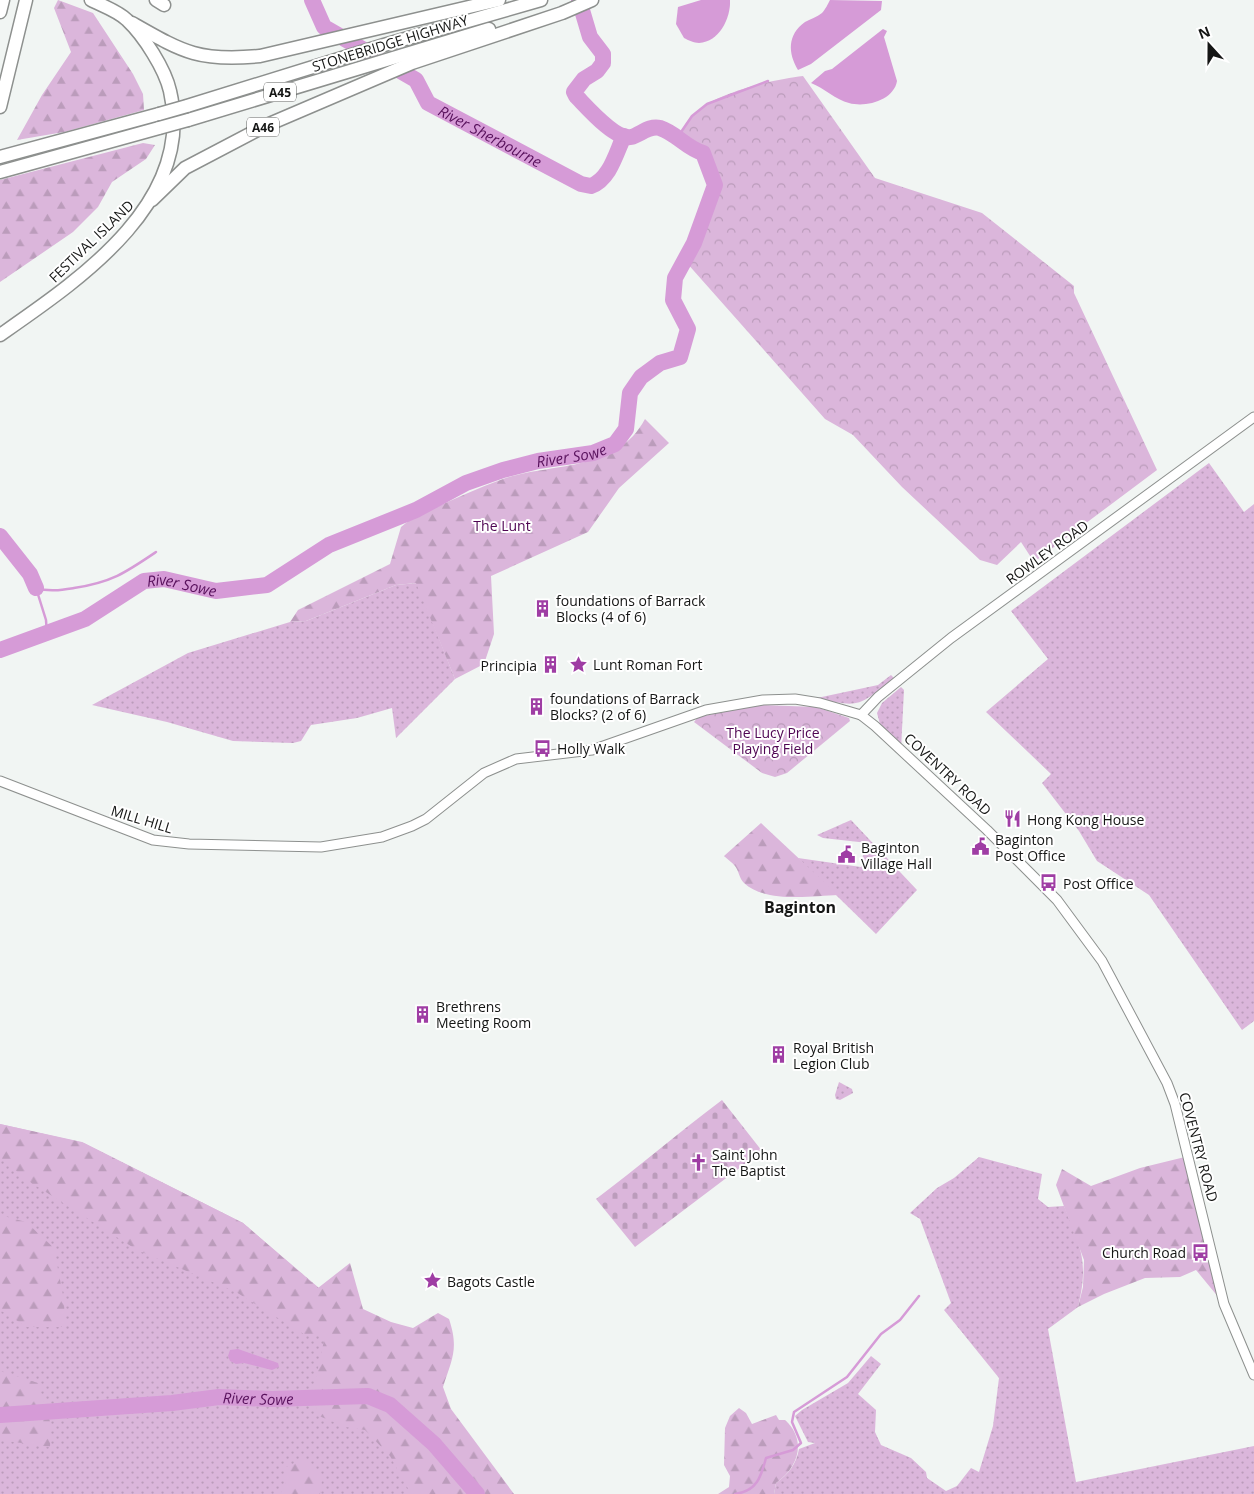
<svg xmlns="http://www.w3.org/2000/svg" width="1254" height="1494" font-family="'Open Sans',sans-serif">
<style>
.grass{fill:url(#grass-dots)}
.forest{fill:url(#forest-firs)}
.cemetery{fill:url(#cemetery-stones)}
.park{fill:url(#park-crowns)}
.water{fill:#d69bd7}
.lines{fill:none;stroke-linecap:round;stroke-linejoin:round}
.stream{stroke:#d69bd7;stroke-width:2.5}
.river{stroke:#d69bd7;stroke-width:16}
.tertiary-casing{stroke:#8d908e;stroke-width:11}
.trunk-casing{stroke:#8d908e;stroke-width:15}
.tertiary{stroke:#fff;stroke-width:9}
.trunk{stroke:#fff;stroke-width:12}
.trunk-bridge-casing{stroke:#8d908e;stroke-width:15;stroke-linecap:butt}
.trunk-bridge{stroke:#fff;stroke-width:12}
.labels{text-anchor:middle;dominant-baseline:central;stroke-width:4;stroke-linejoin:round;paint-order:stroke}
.shield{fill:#fff;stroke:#5b5c5b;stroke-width:1}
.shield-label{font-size:12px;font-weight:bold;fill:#151615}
.street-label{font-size:14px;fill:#151615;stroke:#fff}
.park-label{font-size:14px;fill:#4f0553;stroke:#fff}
.poi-label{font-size:14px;fill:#151615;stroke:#fff;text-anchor:start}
.water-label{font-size:15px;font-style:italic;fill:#58115c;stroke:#fff}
.quarter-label{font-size:16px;font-weight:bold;fill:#151615;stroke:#fff}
</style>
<defs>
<pattern id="grass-dots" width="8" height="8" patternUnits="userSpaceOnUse" patternTransform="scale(1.25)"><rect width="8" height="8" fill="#dbb6db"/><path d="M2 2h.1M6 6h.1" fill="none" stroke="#bb9cbb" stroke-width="1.8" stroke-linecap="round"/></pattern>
<pattern id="forest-firs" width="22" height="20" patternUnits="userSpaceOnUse" patternTransform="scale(1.25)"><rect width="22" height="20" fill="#dbb6db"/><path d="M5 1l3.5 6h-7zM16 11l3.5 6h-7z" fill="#bb9cbb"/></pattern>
<pattern id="cemetery-stones" width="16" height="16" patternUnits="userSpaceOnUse" patternTransform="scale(1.25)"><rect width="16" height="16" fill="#dbb6db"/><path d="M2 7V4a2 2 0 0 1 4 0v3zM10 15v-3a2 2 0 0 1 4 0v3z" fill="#bb9cbb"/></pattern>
<pattern id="park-crowns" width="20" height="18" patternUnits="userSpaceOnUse" patternTransform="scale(1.25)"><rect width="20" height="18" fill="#dbb6db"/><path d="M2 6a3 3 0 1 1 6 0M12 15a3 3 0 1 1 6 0" fill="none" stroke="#bb9cbb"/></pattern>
</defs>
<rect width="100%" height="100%" fill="#f1f5f3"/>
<g class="grass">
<path d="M1209,463L1244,512L1254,504V1021L1242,1030L1149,895L1097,861L1079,831L1042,783L1051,774L986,712L1048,659L1011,611Z"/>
<path d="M417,583L455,679L396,738L392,708L357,718L311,725L301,741L293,743L233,741L167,722L92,705L188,653L290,622L306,621L396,585Z"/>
<path d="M891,675L894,678C859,705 862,709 817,698L878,685Z"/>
<path d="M901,687L904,690L901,749L880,724L877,713L882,703Z"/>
<path d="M851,820L917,890L876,934L798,858L861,867L864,849H867L868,843L823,838L817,835Z"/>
<path d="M839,1082L852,1089L853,1093L840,1100L836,1099L835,1095Z"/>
<path d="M0,1124L84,1143L243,1223L319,1288L477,1494H0Z"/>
<path d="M979,1157L1042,1174L1038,1199L1048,1207L1064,1206C1081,1247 1089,1262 1078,1307L1048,1329L1076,1482L1254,1446V1494H774L776,1483C789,1474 796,1464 799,1449L815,1443L808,1442L795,1416L802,1410L848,1383L871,1356L881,1364L858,1394L876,1410L875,1432L881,1445L911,1458L926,1472L927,1478L946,1491L957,1486L971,1468L979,1472L993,1426L999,1378L944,1310L951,1303L920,1219L910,1213L937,1188L954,1178Z"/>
</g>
<g class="forest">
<path d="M58,0L93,13L133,74L143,94L144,110L64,132L17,140L42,95L71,52L54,8Z"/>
<path d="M143,143L155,145L146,159L112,182L98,207L73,232L0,282V180Z"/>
<path d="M645,419L669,443L619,488L588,532L491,576L494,634L484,664L455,679L416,583L396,585L306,621L290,622L298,610L390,564L401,527L412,518C442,505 472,490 503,479C553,462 616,473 645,419Z"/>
<path d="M761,823L838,895C812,896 765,903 744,883C739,878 739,871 735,866C732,862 727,859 724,856Z"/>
<path d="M0,1124L82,1142L243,1223L318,1288L350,1263L363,1309L391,1322L413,1328L438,1313L449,1319C459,1349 452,1359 443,1387L451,1409L514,1494H411L390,1456L365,1430L346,1427L319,1416L312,1396L325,1336H307L236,1292L137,1250L27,1180L0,1157Z"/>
<path d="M1189,1156L1224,1304L1196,1270L1180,1277L1145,1278L1104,1294L1078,1307L1083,1287L1084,1260L1056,1185L1062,1169L1091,1186L1140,1168Z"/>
<path d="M0,1215L26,1222L54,1248L64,1301L65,1327H27L0,1310Z"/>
<path d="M0,1371L38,1383L51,1425L50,1447L0,1440Z"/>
<path d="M739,1408L746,1413L752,1424L776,1415L779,1420H785C807,1440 799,1467 776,1483L774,1494H718L729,1487L730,1476L724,1465L725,1428L730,1416Z"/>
<path d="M304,1459L322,1479L320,1494H280L286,1485L284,1468Z"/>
</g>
<path class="cemetery" d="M722,1100L762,1151L635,1247L596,1199C639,1167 679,1132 722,1100Z"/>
<g class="park">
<path d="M803,76L875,178L982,213L1074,286V293L1157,470L1034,562L1021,542L997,565L980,560L902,487L853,435L825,419L686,262L710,204L714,185L703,153L691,149L677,138C682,131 686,122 692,116C714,92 772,80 803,76Z"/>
<path d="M759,705L816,707L849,718L850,721L787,773L775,777L762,773L694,722L698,717Z"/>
</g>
<g class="water">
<path d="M701,0H730C731,18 719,42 699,43C694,43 688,40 684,38L676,24L678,7Z"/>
<path d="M830,0L882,1L881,10L811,64L798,70C788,53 787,35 805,22C810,19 817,17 822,13C825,10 828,4 830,0Z"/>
<path d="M883,29L887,31L884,37L897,81C894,100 866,108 849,103C836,100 824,88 811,83L825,71L832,69Z"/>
<path d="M238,1349L278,1363L279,1367L272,1370L244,1363L236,1364L230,1361L228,1356L230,1350Z"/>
</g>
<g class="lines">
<g class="stream">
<path d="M677,138L692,116L707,104L768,81"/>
<path d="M36,588C49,592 61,590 74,588C112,582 125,573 156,552"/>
<path d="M36,588L46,620L47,635"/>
<path d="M735,1494C757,1491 761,1477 766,1458L793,1450L801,1443L792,1422L794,1412L847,1377L881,1334L900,1320L919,1296"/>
</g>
<g class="river">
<path id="s1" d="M312,0L324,27L416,80L428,103L581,184L591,186C610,179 616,153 624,136"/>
<path d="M0,536L30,574L36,588"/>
<path id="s2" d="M0,650L85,619L144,581L164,579L216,591L267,585L329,545L416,510L466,483L503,470L538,461L593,453L615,444L626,429L630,393L641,377L660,363L680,357L688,329L673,300L675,278L694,243L715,185L703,153C686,148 676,133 660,128C649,125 640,135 631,137C615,140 586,106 576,96L574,92L584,79L597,71L603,63V54L590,37L579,0"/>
<path id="s3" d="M0,1415L172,1403L219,1397L272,1399L368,1396L390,1405L434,1444L477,1494"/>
</g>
<defs>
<g id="tertiary">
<path d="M861,715L878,697L951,638L1254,417"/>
<path d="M0,781L153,840L189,844L321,847L382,837L412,826L426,819L484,773L516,759L592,750L706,710L763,700L795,699L820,703L861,715L875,726L987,830L1057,900L1102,961L1167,1083L1175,1104L1224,1304L1254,1375"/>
</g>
<g id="trunk">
<path d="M156,0L164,5"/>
<path d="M0,12L3,0"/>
<path d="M132,23C183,52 199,62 260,56L499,0"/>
<path d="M187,106L384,45L541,0"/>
<path d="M0,107L26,0"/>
<path d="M188,120L489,29"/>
<path d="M0,157L159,114"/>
<path d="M0,172L159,128"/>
<path d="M152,200L185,168L267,125L412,63L562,13L592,0"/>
<path d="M0,335C79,280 196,202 170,91C165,69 144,36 127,20C118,11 103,6 91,0"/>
</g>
</defs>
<use href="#tertiary" class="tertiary-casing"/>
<use href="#trunk" class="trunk-casing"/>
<use href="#tertiary" class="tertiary"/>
<use href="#trunk" class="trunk"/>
<defs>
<g id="trunk-bridge">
<path d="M159,114L187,106"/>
<path d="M159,128L188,120"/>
</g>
</defs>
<use href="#trunk-bridge" class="trunk-bridge-casing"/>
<use href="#trunk-bridge" class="trunk-bridge"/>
</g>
<defs>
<symbol id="building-bare" viewBox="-9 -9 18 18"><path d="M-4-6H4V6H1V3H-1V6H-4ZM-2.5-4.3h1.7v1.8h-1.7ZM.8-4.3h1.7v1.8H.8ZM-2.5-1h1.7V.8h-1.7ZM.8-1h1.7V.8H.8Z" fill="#9f3da4" stroke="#fff" stroke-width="2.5" paint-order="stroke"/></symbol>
<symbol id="sight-bare" viewBox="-9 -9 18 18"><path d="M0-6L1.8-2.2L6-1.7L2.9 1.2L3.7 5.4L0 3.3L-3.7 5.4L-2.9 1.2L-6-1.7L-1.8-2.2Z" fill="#9f3da4" stroke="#fff" stroke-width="2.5" paint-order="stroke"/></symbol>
<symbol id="bus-bare" viewBox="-9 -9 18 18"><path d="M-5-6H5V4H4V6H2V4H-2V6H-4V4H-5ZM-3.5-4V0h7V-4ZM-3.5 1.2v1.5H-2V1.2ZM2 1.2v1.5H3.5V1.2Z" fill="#9f3da4" stroke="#fff" stroke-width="2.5" paint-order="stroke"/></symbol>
<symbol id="restaurant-bare" viewBox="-9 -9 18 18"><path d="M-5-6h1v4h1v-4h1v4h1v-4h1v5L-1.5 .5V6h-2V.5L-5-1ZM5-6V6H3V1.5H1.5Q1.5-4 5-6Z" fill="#9f3da4" stroke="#fff" stroke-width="2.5" paint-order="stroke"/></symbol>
<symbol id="civic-bare" viewBox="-9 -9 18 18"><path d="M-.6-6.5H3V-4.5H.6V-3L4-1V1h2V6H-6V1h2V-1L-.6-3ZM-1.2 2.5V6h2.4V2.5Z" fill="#9f3da4" stroke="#fff" stroke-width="2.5" paint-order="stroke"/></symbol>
<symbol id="church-bare" viewBox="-9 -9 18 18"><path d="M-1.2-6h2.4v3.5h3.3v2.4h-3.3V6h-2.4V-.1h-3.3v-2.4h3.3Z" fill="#9f3da4" stroke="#fff" stroke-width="2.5" paint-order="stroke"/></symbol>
</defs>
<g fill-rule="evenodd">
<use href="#building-bare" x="530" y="596" width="25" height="25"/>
<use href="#sight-bare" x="566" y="652" width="25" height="25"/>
<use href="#building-bare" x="538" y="652" width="25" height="25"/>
<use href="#building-bare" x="524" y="694" width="25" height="25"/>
<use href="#bus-bare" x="530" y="736" width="25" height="25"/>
<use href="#restaurant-bare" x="1000" y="806" width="25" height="25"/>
<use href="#civic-bare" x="968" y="834" width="25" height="25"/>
<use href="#civic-bare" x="834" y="842" width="25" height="25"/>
<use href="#bus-bare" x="1036" y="870" width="25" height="25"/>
<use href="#building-bare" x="410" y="1002" width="25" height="25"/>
<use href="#building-bare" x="766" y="1042" width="25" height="25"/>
<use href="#church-bare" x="686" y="1150" width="25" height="25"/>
<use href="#bus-bare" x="1188" y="1240" width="25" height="25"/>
<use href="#sight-bare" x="420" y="1268" width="25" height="25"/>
</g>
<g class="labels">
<g class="shield">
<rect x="264" y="82.5" width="32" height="19" rx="4"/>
<rect x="247" y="117.5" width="32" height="19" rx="4"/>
</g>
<g class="shield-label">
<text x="280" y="92">A45</text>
<text x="263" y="127">A46</text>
</g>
<g class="street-label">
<text transform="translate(390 43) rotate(-17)">STONEBRIDGE HIGHWAY</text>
<text transform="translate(91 241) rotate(-44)">FESTIVAL ISLAND</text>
<text transform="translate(1047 552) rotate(-36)">ROWLEY ROAD</text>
<text transform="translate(948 774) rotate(43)">COVENTRY ROAD</text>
<text transform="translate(142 819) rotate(17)">MILL HILL</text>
<text transform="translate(1199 1147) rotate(75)">COVENTRY ROAD</text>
</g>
<g class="park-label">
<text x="502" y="525">The Lunt</text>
<text x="773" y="732">The Lucy Price<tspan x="773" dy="16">Playing Field</tspan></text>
</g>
<g class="poi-label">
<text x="556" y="600">foundations of Barrack<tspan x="556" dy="16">Blocks (4 of 6)</tspan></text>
<text x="593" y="664">Lunt Roman Fort</text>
<text x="537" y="665" text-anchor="end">Principia</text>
<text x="550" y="698">foundations of Barrack<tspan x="550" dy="16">Blocks? (2 of 6)</tspan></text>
<text x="557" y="748">Holly Walk</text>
<text x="1027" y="819">Hong Kong House</text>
<text x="995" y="839">Baginton<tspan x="995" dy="16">Post Office</tspan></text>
<text x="861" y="847">Baginton<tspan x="861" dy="16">Village Hall</tspan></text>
<text x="1063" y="883">Post Office</text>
<text x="436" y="1006">Brethrens<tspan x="436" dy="16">Meeting Room</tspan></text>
<text x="793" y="1047">Royal British<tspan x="793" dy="16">Legion Club</tspan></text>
<text x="712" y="1154">Saint John<tspan x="712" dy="16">The Baptist</tspan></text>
<text x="1186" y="1252" text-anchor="end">Church Road</text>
<text x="447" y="1281">Bagots Castle</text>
</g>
<g class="water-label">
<text stroke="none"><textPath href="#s1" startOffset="232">River Sherbourne</textPath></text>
<text stroke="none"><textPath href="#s2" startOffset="619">River Sowe</textPath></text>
<text stroke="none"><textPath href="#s2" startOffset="199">River Sowe</textPath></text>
<text stroke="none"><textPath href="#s3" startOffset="259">River Sowe</textPath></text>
</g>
<g class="quarter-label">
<text x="800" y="907">Baginton</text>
</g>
</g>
<g transform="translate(1209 45) rotate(339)" stroke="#ffffff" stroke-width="4" paint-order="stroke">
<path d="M0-4L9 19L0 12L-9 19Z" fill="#151615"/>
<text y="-8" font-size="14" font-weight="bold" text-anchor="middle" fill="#151615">N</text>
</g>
</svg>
